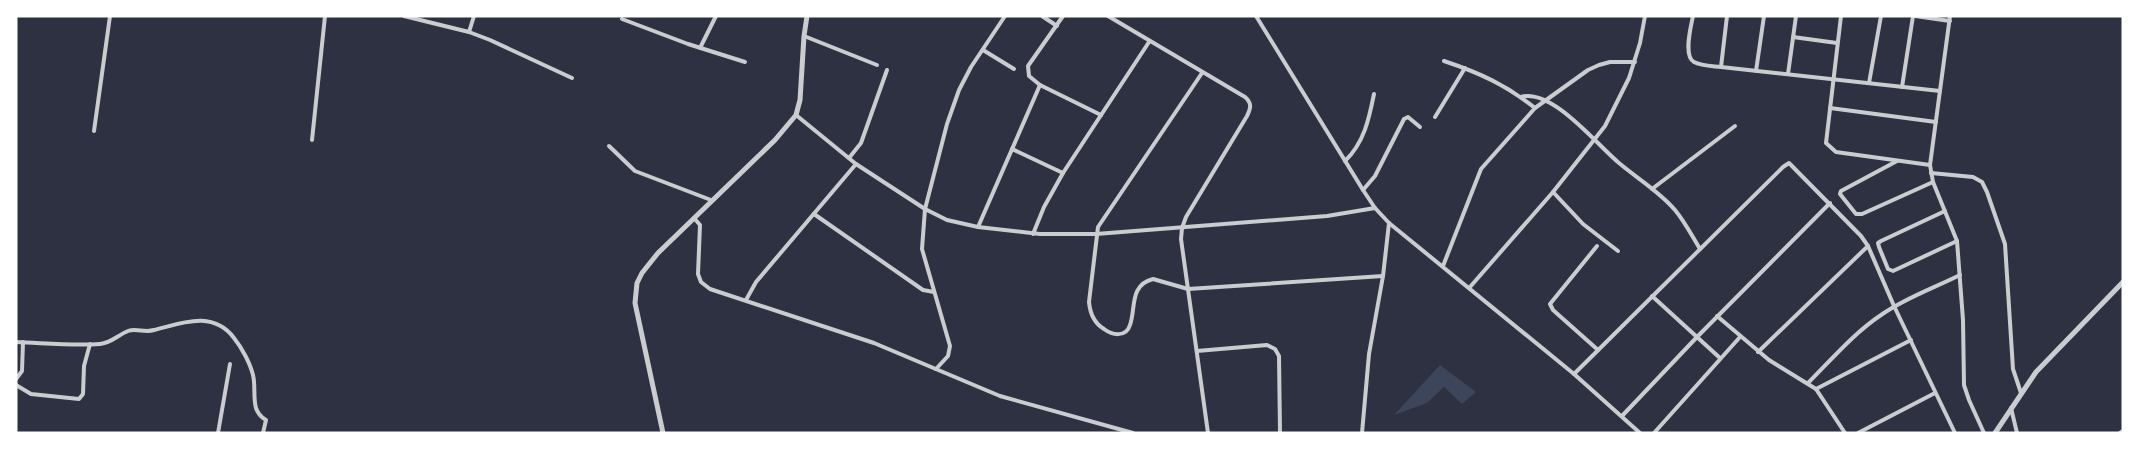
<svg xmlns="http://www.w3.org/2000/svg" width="2139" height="449" font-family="'IBM Plex Serif',serif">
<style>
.green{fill:#3c4559}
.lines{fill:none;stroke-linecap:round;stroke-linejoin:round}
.minor{stroke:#caccd0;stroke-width:4}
.tertiary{stroke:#caccd0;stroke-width:5}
</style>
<rect width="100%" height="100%" fill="#2d3142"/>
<path class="green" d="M1440,365L1476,392L1462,404L1444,387L1427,403L1394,415Z"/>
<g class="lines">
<g class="minor">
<path d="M404,16L469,32L490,40L572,78"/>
<path d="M1042,16L1057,26"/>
<path d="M1063,16L1028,66L1029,76L1040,85L1101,115"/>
<path d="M1108,16L1245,97C1252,103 1251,108 1247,116L1186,217L1182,228L1181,239L1208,433"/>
<path d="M1256,16L1363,190L1375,208L1389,223L1574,374L1640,433"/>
<path d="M1693,16C1691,26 1683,56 1694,62C1701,66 1713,66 1721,67L1940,91"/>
<path d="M1841,16L1826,143L1836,152L1930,165"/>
<path d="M1915,16L1950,21"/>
<path d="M1950,16L1930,165L1933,182L1957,241L1963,320L1964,385L1969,400L1984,433"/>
<path d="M622,19L688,44L745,62"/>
<path d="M469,32L474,16"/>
<path d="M804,36L877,65"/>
<path d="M1793,37L1837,43"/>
<path d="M700,48L716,16"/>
<path d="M983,50L1014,69"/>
<path d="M1444,61C1480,73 1506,85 1535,108"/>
<path d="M1721,67L1727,16"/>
<path d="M1756,71L1764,16"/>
<path d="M1202,73L1098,227L1089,302C1090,313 1094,323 1104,329C1112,335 1126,338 1130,325C1136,309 1129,285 1153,279L1188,289L1383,276"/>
<path d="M1788,74L1796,16"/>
<path d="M1869,83L1881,16"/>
<path d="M1902,87L1913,16"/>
<path d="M1521,97C1552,88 1597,145 1619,163C1638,179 1660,192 1675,210C1685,222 1692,236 1700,249"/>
<path d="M1830,108L1936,122"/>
<path d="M796,115L856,164L925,209L947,220L978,227L1040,234H1096L1327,216L1375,208"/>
<path d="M1435,117L1465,68"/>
<path d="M94,131L110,16"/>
<path d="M312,140L325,16"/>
<path d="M609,146L635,171L711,200"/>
<path d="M1012,149L1063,173"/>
<path d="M849,158L861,143L887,70"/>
<path d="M1345,161C1364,143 1369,119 1374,94"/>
<path d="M1897,161L1841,191L1840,194L1856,214H1862L1933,182"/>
<path d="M1931,173L1973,177L1982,182L1987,192L2005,244L2013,369L2021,393"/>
<path d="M1652,189L1735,126"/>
<path d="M1363,190L1375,176L1404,119L1408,117L1420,127"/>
<path d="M1553,192L1583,224L1618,251"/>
<path d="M1945,211L1881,241L1878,243L1879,247L1888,269L1893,271L1957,241"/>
<path d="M814,214L923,290L934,292"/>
<path d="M694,218L700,225L698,274L701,282L710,289L874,343L1000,396L1133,433"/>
<path d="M978,227L1040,85"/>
<path d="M1033,234L1044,207L1063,173L1149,42"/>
<path d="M1597,246L1550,304L1553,310L1598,350"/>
<path d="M1443,266L1481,169L1535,108L1588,70L1599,65L1610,62H1635"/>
<path d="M1470,287L1553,192L1605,126L1629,78L1640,43L1645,16"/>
<path d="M1652,296L1720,358"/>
<path d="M746,300L756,282L856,164"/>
<path d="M1717,316L1769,360L1816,389L1845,433"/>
<path d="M16,342C44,343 73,346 100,344C111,343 118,335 128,331C136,328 145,333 154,330C182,323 213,310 234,338C242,348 250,363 253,375C257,391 249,411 266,420L263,433"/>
<path d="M1197,351L1267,345L1275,349L1279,356L1280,433"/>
<path d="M1758,352L1868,246"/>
<path d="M936,369L948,356L950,346L922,249L925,209L947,124L959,90L971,67L1005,16"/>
<path d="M1574,374L1783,167L1789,163L1861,236L1868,246L1894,306L1955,433"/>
<path d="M16,379L22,371L23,342"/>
<path d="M1808,383C1831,360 1854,333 1881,315C1905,298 1934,288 1960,275"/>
<path d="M16,385L31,394L79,399L83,394L84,366L90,344"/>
<path d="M1816,389L1911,340"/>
<path d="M2011,408L2017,433"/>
<path d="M1622,416L1697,337L1830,203"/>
<path d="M218,433L230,364"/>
<path d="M1362,433L1369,354L1383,276L1389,223"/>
<path d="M1654,433L1740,337"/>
<path d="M1858,433L1935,393"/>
<path d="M2120,433L2123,431"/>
</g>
<g class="tertiary">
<path d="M663,433L635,303L637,283L642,273L658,253L775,140L796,115L800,100L804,36L807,16"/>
<path d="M1995,433L2036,372L2123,282"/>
</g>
</g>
<rect width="2139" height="449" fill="none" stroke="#ffffff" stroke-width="35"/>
</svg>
